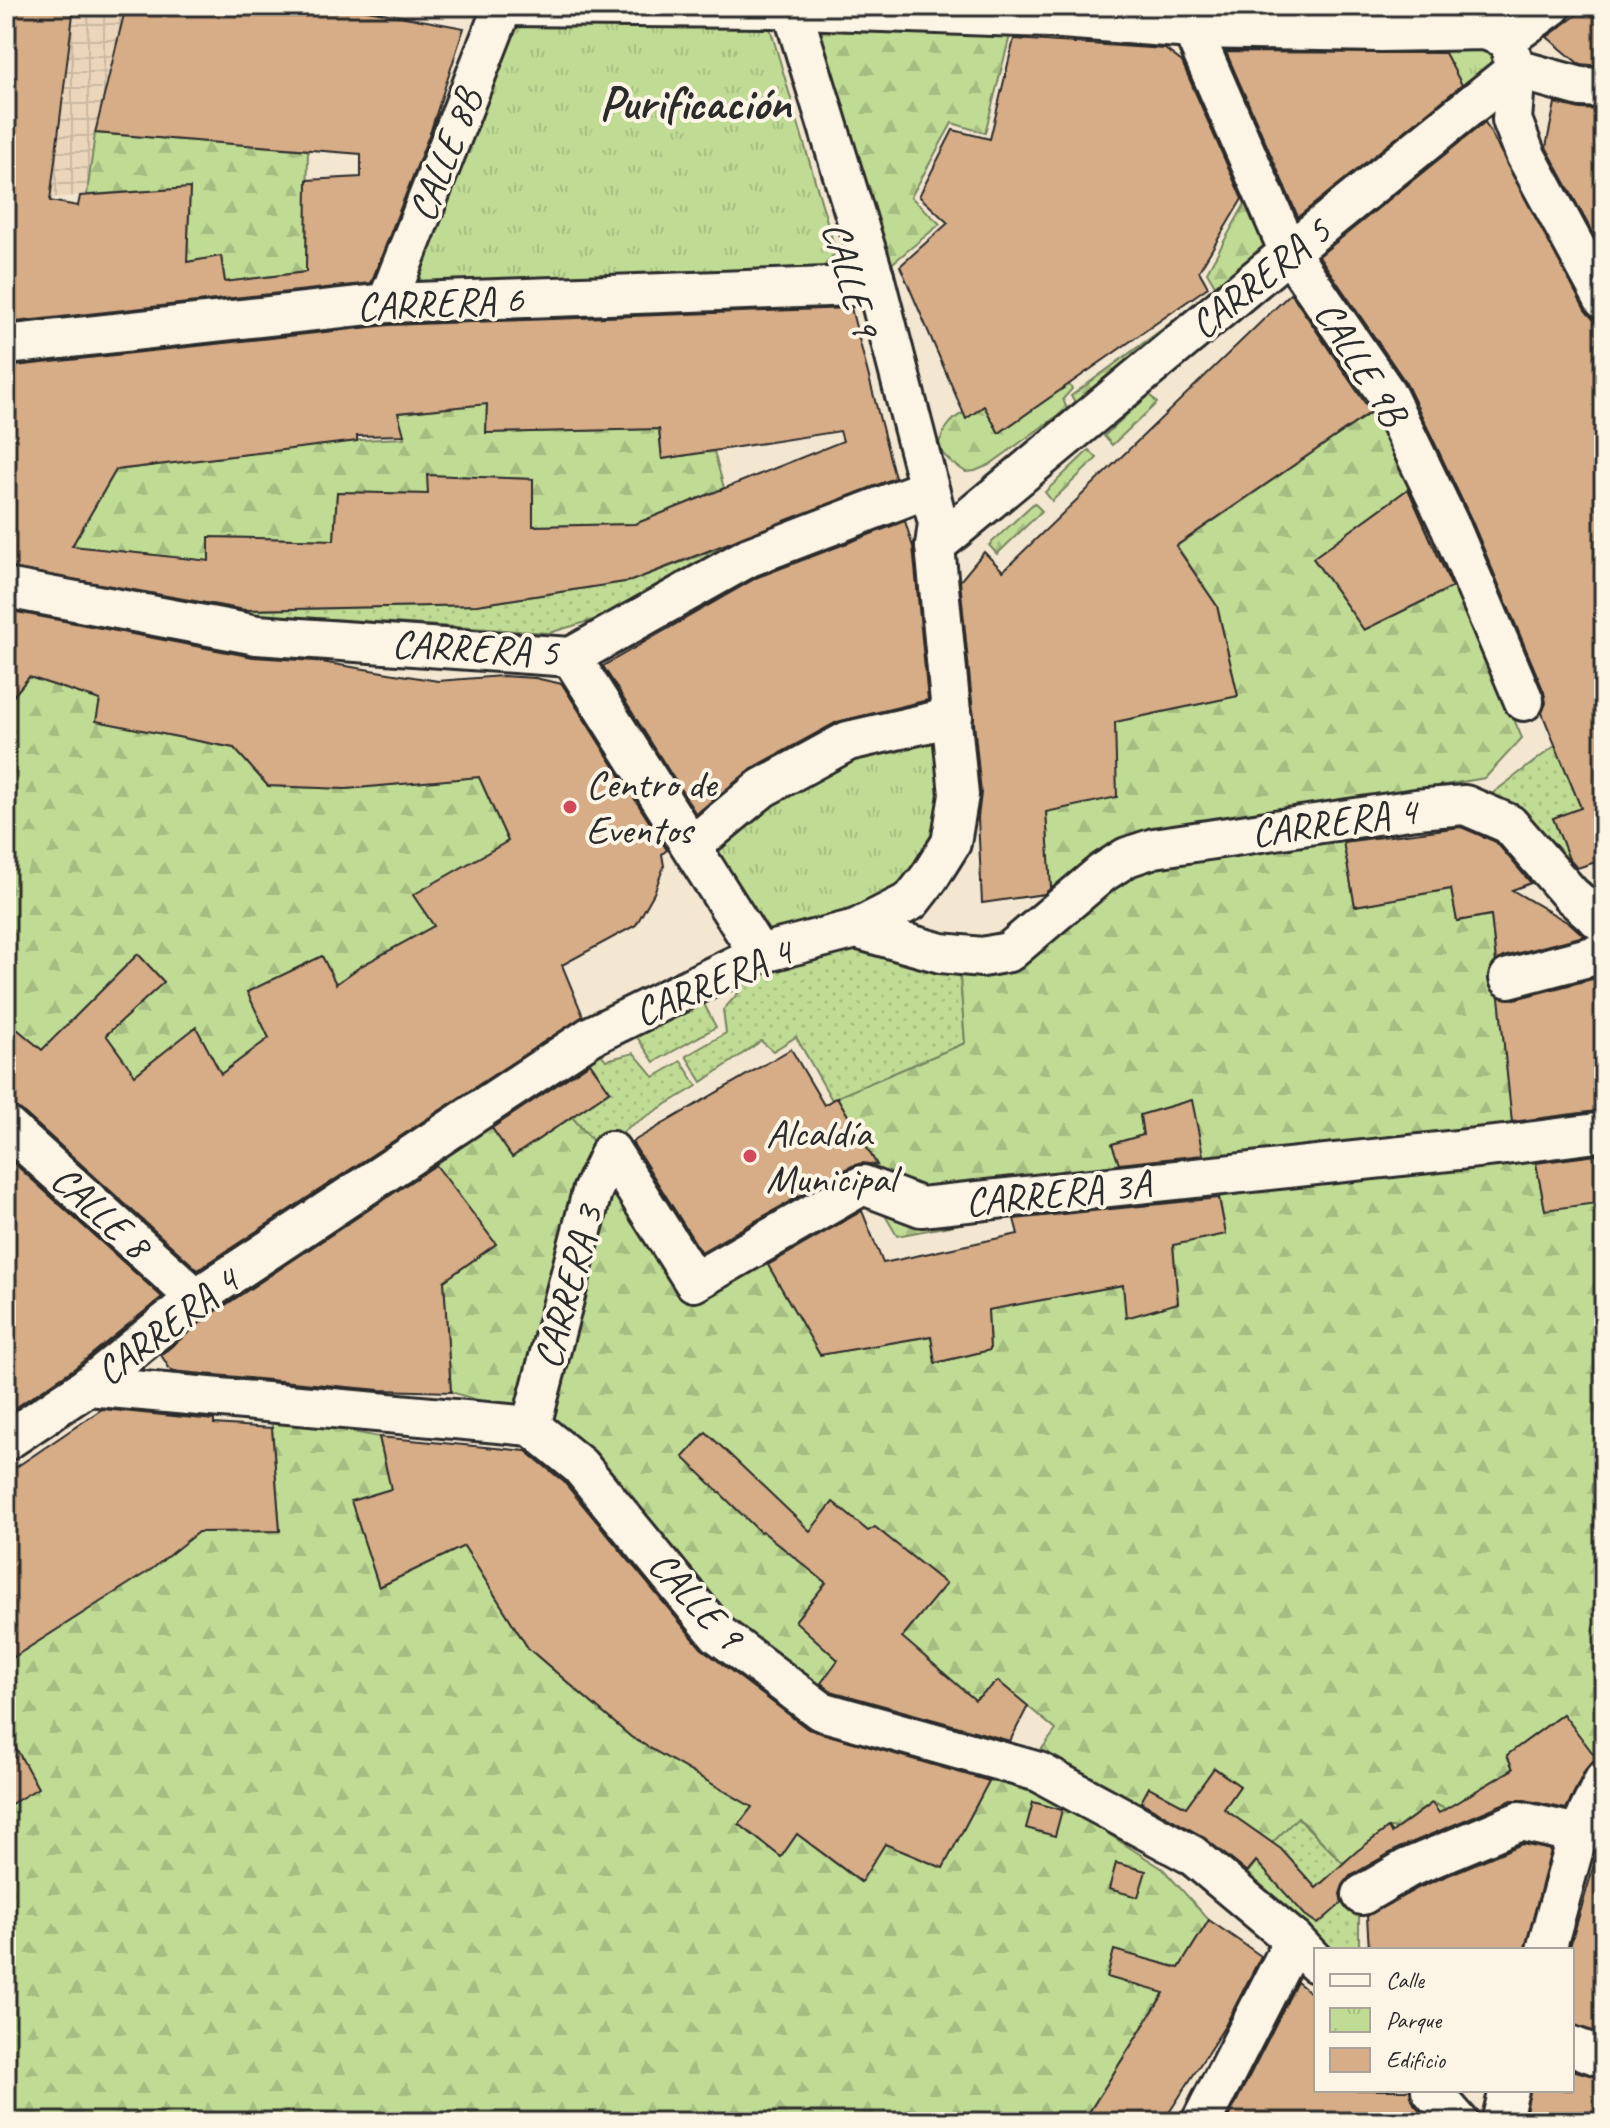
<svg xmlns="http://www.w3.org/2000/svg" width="1610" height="2128" font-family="Caveat,sans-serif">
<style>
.industrial{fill:url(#industrial-grid)}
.grass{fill:url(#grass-dots);stroke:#768460;stroke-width:2}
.forest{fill:url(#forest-firs);stroke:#768460;stroke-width:2}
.park{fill:url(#park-tufts);stroke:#768460;stroke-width:2}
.building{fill:#d6ad87;stroke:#2b2b2b;stroke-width:2;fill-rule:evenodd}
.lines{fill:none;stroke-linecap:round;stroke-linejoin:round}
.minor-casing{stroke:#2b2b2b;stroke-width:44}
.minor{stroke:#fcf5e5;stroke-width:38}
.poi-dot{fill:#d1495b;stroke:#fcf5e5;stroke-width:3}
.labels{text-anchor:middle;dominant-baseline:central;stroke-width:8;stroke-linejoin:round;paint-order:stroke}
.street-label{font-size:40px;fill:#2b2b2b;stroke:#fcf5e5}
.poi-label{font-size:40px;fill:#2b2b2b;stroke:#fcf5e5;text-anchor:start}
.district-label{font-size:48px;font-weight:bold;fill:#2b2b2b;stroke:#fcf5e5}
</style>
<defs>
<pattern id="industrial-grid" width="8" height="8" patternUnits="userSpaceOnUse" patternTransform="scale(2)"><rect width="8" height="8" fill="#ebd6bc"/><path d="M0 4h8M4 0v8" fill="none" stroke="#cab8a2"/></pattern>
<pattern id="grass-dots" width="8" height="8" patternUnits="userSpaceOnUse" patternTransform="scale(2)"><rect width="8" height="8" fill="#c0dc94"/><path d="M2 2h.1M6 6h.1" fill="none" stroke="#a5bd80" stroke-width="1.8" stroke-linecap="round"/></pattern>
<pattern id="forest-firs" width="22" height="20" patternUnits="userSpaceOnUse" patternTransform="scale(2)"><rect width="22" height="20" fill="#c0dc94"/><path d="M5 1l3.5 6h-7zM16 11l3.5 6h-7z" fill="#a5bd80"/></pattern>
<pattern id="park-tufts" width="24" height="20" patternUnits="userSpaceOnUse" patternTransform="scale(2)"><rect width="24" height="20" fill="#c0dc94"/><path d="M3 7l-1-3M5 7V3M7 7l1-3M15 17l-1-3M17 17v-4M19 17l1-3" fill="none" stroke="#a5bd80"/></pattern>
</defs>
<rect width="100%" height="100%" fill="#f4e7d2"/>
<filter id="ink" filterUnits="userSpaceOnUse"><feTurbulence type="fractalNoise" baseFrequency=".0125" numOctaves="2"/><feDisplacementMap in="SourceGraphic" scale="16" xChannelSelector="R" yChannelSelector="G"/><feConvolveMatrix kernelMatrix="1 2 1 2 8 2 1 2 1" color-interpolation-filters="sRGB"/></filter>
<g filter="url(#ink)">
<path class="industrial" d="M74,6H126L95,133L87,195L50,198Z"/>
<g class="grass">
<path d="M758,534L637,607L549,633L206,611L477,605L631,581Z"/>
<path d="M1556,745L1581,808L1553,818L1573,870L1604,894V900L1481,802Z"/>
<path d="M859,942L960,976L965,1043L832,1100L796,1037L773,1051L761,1041L702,1082L686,1056L726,1033L723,1010L741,990L734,975Z"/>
<path d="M702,1000L716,1027L654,1062L637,1037Z"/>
<path d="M598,1050L606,1060L634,1053L654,1077L681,1061L697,1086L627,1128L603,1153L572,1117L609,1092L587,1058Z"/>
<path d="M1432,1803L1446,1809L1464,1835L1359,1894V1950H1316L1243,1878L1272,1843L1297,1817L1343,1863L1353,1853L1370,1875L1404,1851L1388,1828H1397L1414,1851L1448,1826Z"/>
</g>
<g class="forest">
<path d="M1014,20L985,133L952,123L911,197L940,224L883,271L805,23Z"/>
<path d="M95,133L308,150L306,272L225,282L221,257L187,262L190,188L87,195Z"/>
<path d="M1247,200L1284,249L1080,408L1071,396L1217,289L1207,272Z"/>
<path d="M1069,384L1072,389L1063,399L1067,409L989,465L975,471L966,472L952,463L943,454L939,443C944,430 950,420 963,413L967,418L984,406L999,433Z"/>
<path d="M1149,394L1157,403L1112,445L1104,436Z"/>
<path d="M487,404L486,433L659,429L662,459L714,451L724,488L635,524L533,526L532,479L428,475V494L337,492L334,540L209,537V561L72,546L116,470L361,440L404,438L398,413Z"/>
<path d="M1379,407L1413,485L1313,559L1364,630L1457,585L1522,738L1485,778L1157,834L1051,893L1046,812L1115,722L1238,696L1217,606L1177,546Z"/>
<path d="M1089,450L1097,458L1052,501L1045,492Z"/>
<path d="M1034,503L1042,511L997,554L989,545Z"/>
<path d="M29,677L100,700L97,721L234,748L268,786L346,789L479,777L508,841L434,926L398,1020L368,962L336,984L322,956L248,992L269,1038L221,1074L196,1028L135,1075L106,1035L164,982L138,954L42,1050L6,1020V705Z"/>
<path d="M1343,840L1355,906L1451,889L1457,921L1491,915L1513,1132L1207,1176L1191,1100L1140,1115L1143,1135L1112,1144L1119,1164L1007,1186L1013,1214L897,1236L861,1174L877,1165L837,1097L965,1043L960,976L1001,974L1020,964L1132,870L1265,842Z"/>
<path d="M572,1117L603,1153L526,1415L451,1392L444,1281L496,1244L431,1160L489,1123L512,1157Z"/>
<path d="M1534,1153L1545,1209L1604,1202V1756L1599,1762L1563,1714L1507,1755L1513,1769L1446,1809L1432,1803L1397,1828H1388L1343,1863L1298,1817L1272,1843L1224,1809L1240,1786L1215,1768L1186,1807L1149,1788L1136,1811L1035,1758L1056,1730L998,1681L975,1700L924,1656L869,1718L722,1630L539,1423L614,1165L692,1289L761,1252L820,1355L931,1336L936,1363L990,1350L988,1310L1123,1285L1127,1317L1178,1303L1173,1245L1226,1234L1218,1191Z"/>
<path d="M271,1416L379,1437L391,1489L352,1501L379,1587L464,1546L528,1648L631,1737L752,1807L739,1824L781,1857L797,1834L860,1882L885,1844L942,1868L994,1770L1060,1803L1163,1869L1209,1920L1083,2122H6V1807L37,1788L6,1730V1662L88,1610L198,1532L280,1531Z"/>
</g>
<g class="park">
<path d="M750,14L771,31L836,252L820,271L431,294L412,268L505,26L525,20Z"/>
<path d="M1484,37L1499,61L1463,88L1441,45Z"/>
<path d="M943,728L938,841L915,882L859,911L766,938L705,843L852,747Z"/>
</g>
<g class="building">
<path d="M6,6H74L50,201L78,206L80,196L190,188L187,262L221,256L225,282L306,272L307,180L361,177V154L95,133L126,6H346L464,28L431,130L371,283L6,323Z"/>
<path d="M1197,6H1496L1491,9L1381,10Z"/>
<path d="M1589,6H1604V66L1579,64L1547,37Z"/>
<path d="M1014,39L1165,49L1182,62L1242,199L1199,271L1208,287L999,433L984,406L966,419L900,266L948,223L919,196L953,130L990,139Z"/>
<path d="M1226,52L1445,53L1462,85L1298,217Z"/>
<path d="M1555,103L1580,109L1604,110V254L1546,147Z"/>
<path d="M1485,122L1585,310L1593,319L1604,322V863L1602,860L1577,868L1569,859L1553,818L1581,808L1542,713L1546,703L1544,692L1471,519L1406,383L1319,256Z"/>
<path d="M1291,293L1371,412L1176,546L1217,606L1238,696L1115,722L1117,797L1046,812L1051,888L1044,894L982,903L978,818L981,793L960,581L984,552L1003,571Z"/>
<path d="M851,308L895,478L631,581L477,605L245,610L6,567V367L389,325ZM487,404L486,433L659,429L662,459L840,431L843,441L635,524L533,526V479L427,475L428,494L337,492L334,540L209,537V561L72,546L116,470L357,441V436L404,435L398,413Z"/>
<path d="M1408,489L1452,587L1364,630L1313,558Z"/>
<path d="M905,521L913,547L928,700L837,722L751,769L696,814L603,666L758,577Z"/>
<path d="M6,610L253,657L315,661L438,681L502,676L535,678L562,684L667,850L662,854L664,866L654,893L636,925L562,965L583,1016L198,1270L21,1110L6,1105V1020L42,1050L138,954L164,982L106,1035L135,1075L196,1027L221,1074L269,1038L247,992L322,956L336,984L361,966L434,926L413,895L508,841L479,777L346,789L268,786L234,748L96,721L100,700L29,677L6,705Z"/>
<path d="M1461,827L1496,842L1531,883L1512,890L1572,925L1584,936L1503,957L1496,961L1491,915L1457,921L1451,889L1355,906L1343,842Z"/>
<path d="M1604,976V1110L1512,1122L1499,997L1515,999Z"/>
<path d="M791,1049L824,1105L837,1097L877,1165L862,1163L852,1166L701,1252L632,1142Z"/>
<path d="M590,1063L610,1091L512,1157L492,1128Z"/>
<path d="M1192,1100L1203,1155L1119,1164L1112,1144L1143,1135L1140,1115Z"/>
<path d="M1604,1154V1202L1545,1210L1536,1163Z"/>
<path d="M6,1156L162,1297L75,1368L6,1414Z"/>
<path d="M436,1165L496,1244L444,1281L451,1392L380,1390L171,1371L161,1355L209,1316Z"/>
<path d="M1219,1198L1226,1234L1173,1245L1178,1303L1126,1318L1123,1285L988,1310L990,1350L935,1363L931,1336L820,1355L768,1265L862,1211L883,1263L1018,1234L1014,1219Z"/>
<path d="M102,1409L214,1420V1424L272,1428L280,1531L198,1532L152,1569L6,1662V1474Z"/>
<path d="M706,1432L810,1531L833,1502L868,1531L875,1527L946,1584L902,1637L975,1700L998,1681L1028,1706L1010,1741L831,1691L821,1683L838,1660L795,1621L826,1583L762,1531L760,1532L683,1457Z"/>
<path d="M379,1437L526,1451L564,1482L701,1648L808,1729L989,1781L943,1868L885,1844L861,1882L797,1834L781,1857L739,1824L752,1807L631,1737L528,1648L464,1546L379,1587L351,1501L391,1489Z"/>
<path d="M1563,1714L1598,1760L1585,1770L1566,1809L1525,1800H1512L1399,1848L1350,1876L1343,1885L1340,1894L1342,1903L1318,1924L1305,1915L1256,1861L1247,1872L1202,1836L1141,1802L1149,1787L1186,1807L1214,1768L1240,1786L1224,1809L1281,1849L1316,1888L1357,1851L1388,1828L1391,1833L1432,1803L1439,1813L1513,1769L1507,1755Z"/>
<path d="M6,1730L38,1788L6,1807Z"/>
<path d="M1033,1802L1062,1810L1055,1836L1026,1828Z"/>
<path d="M1604,1831V2034L1572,2025V1950H1569Z"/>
<path d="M1522,1844L1551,1850L1525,1950H1369L1367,1916L1418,1888Z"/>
<path d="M1116,1863L1146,1871L1138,1897L1109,1889Z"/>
<path d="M1209,1920L1261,1956L1225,2026L1163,2122H1083L1164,1993L1107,1977L1114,1950L1179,1968Z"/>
<path d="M1297,1982L1316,1997V2090H1410L1414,2104L1430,2122H1226Z"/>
<path d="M1572,2070L1604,2079V2122H1524L1530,2090H1572Z"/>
</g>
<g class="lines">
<defs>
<g id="minor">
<path d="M500,6L771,8L1049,18L1192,29L1381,32L1485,30L1507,39L1552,6"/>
<path d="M792,9L874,276L938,523L935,546L959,795L951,843L929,878L911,901L856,929"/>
<path d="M1192,29L1289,252L1386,393L1451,528L1524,701"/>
<path d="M1512,57L1516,69L1512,120L1526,156L1604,300"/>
<path d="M387,303L503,6"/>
<path d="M6,345L387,303L854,286L874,276"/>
<path d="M935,546L1289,252L1516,69L1581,87L1604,88"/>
<path d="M6,588L257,635L571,657L749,557L911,495"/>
<path d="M571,657L759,954"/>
<path d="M692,846L762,788L848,741L953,717"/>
<path d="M1509,978L1604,953"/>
<path d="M6,1126L196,1298"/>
<path d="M611,1151L694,1282L863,1185L921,1207L1505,1145L1604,1132"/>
<path d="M88,1386L531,1426L580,1466L718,1634L821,1711L1039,1772L1192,1855L1294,1940L1316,1963"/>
<path d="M531,1426L592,1192L611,1151"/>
<path d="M6,1441L88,1386L196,1298L591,1036L759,954L856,929L941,953L982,957L1009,952L1102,873L1127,857L1154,848L1416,809L1465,805L1509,824L1571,895L1604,924"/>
<path d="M1362,1895L1408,1868L1520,1821L1578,1834"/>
<path d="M1546,1950L1578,1834L1604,1780"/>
<path d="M1572,2046L1604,2058"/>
<path d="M1431,2090L1459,2122"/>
<path d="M1201,2122L1294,1940"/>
<path d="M1501,2122L1509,2090"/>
</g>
</defs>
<use href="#minor" class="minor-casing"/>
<use href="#minor" class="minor"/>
</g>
</g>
<g class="poi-dot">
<circle cx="570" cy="807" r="8"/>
<circle cx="750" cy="1156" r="8"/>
</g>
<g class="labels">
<g class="street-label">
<text transform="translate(445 155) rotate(-69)">CALLE 8B</text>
<text transform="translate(1260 278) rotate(-39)">CARRERA 5</text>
<text transform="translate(851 279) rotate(74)">CALLE 9</text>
<text transform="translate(440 303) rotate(-3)">CARRERA 6</text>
<text transform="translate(1361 363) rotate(58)">CALLE 9B</text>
<text transform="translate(475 648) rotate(3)">CARRERA 5</text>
<text transform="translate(1334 822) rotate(-8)">CARRERA 4</text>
<text transform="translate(713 982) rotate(-23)">CARRERA 4</text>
<text transform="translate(1058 1193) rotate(-6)">CARRERA 3A</text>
<text transform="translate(101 1212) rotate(42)">CALLE 8</text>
<text transform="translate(568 1287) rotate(-75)">CARRERA 3</text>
<text transform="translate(167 1326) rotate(-37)">CARRERA 4</text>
<text transform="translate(696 1600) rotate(47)">CALLE 9</text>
</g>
<g class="poi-label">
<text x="586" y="784">Centro de<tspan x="586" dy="46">Eventos</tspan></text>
<text x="766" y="1133">Alcaldía<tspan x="766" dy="46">Municipal</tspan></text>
</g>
<g class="district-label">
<text x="695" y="103">Purificación</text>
</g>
</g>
<rect width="1610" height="2128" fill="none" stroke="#fcf5e5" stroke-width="32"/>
<rect x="16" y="16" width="1578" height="2096" fill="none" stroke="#2b2b2b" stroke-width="3" filter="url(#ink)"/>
<rect x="1314" y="1948" width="260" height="144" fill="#fcf5e5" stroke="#a8a49b" stroke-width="2"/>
<rect x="1330" y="1974" width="40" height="12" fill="#fcf5e5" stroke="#a8a49b" stroke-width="2"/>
<text x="1386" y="1988" font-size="24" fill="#2b2b2b">Calle</text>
<rect x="1330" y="2008" width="40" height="24" fill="url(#park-tufts)" stroke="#a8a49b" stroke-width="2"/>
<text x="1386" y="2028" font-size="24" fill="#2b2b2b">Parque</text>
<rect x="1330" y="2048" width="40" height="24" fill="#d6ad87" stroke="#a8a49b" stroke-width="2"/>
<text x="1386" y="2068" font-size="24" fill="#2b2b2b">Edificio</text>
</svg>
